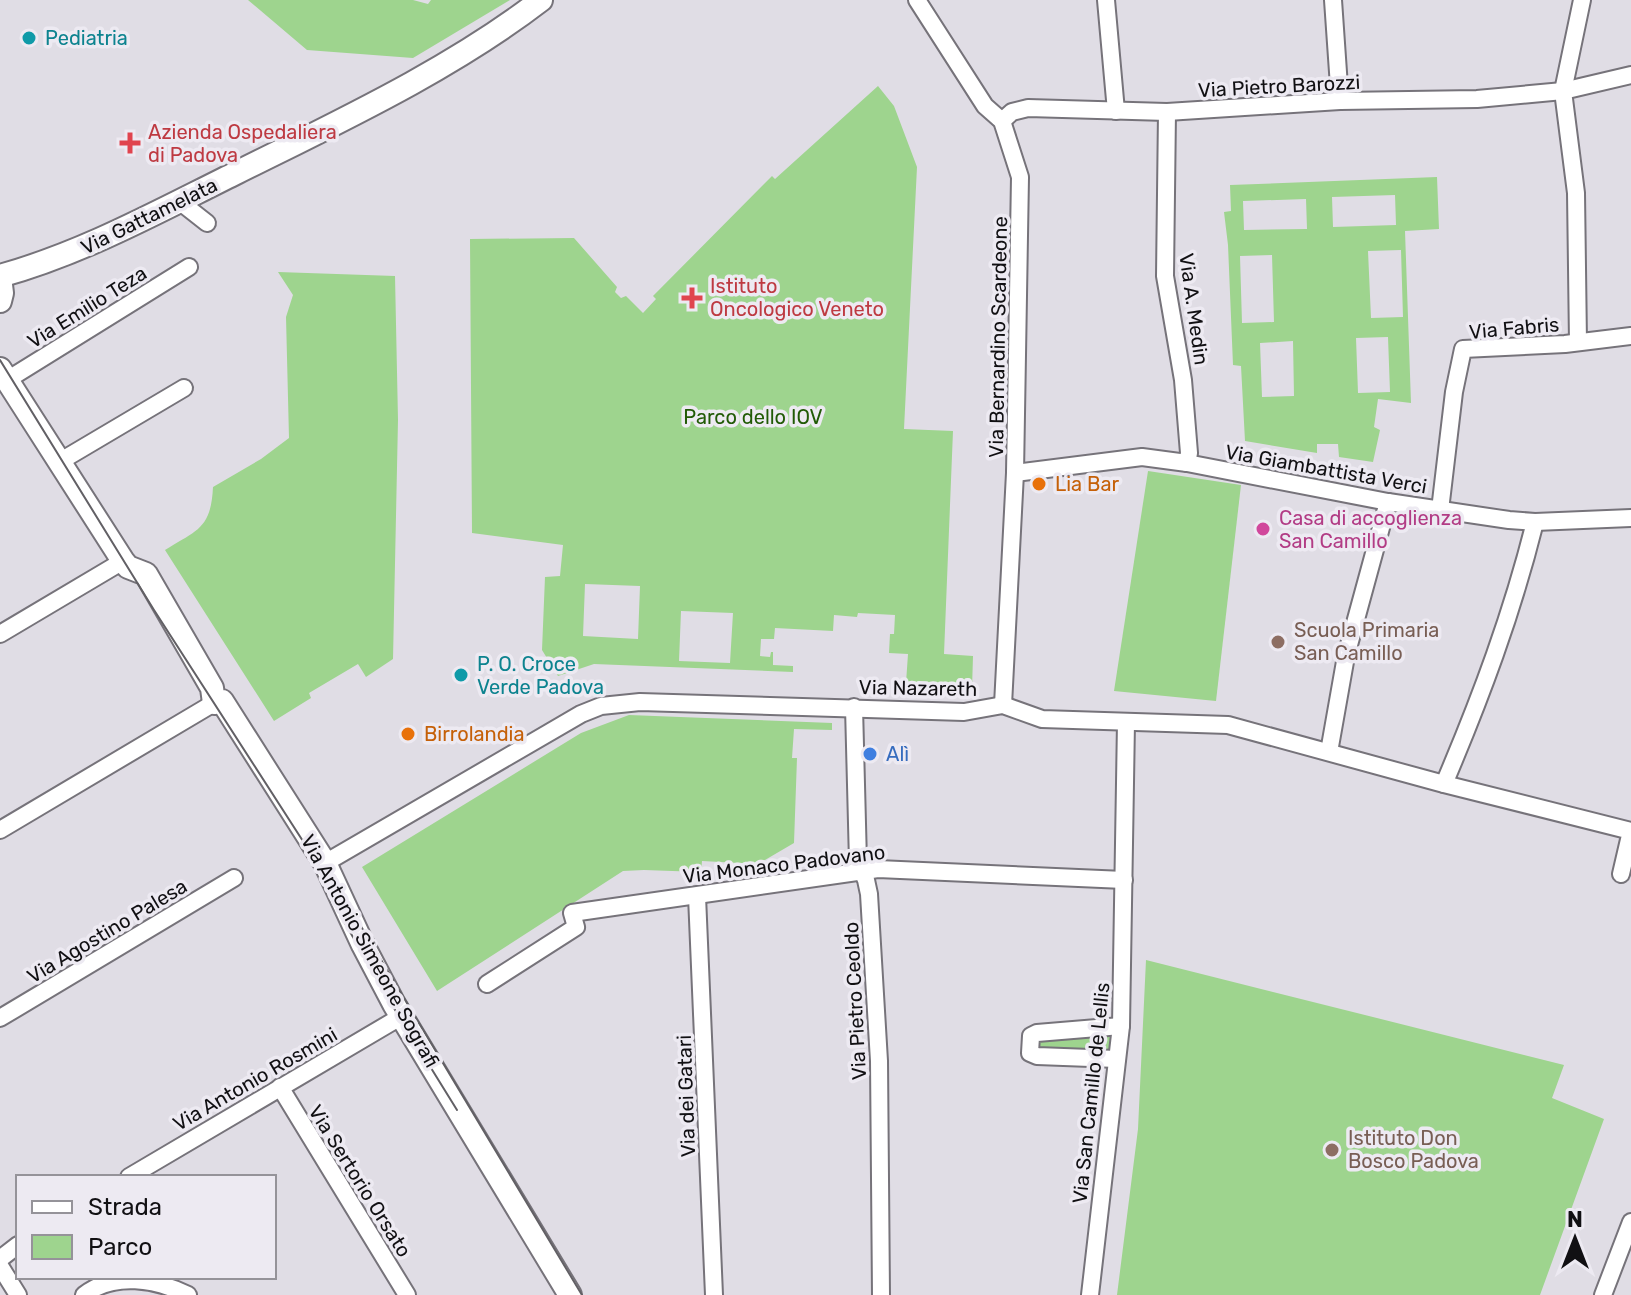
<svg xmlns="http://www.w3.org/2000/svg" width="1631" height="1295" font-family="Rubik,sans-serif">
<style>
.green{fill:#9ed48e;fill-rule:evenodd}
.lines{fill:none;stroke-linecap:round;stroke-linejoin:round}
.street-casing{stroke:#76737a;stroke-width:20}
.secondary-casing{stroke:#76737a;stroke-width:26}
.street{stroke:#fff;stroke-width:16}
.secondary{stroke:#fff;stroke-width:22}
.tram{stroke:#626065;stroke-width:2}
.culture-dot{fill:#0f9aa8;stroke:#edeaf2;stroke-width:3}
.health-dot{fill:#e0444e;stroke:#edeaf2;stroke-width:3}
.food-dot{fill:#e8710a;stroke:#edeaf2;stroke-width:3}
.hotel-dot{fill:#d1479c;stroke:#edeaf2;stroke-width:3}
.education-dot{fill:#8d6e63;stroke:#edeaf2;stroke-width:3}
.shop-dot{fill:#3f7fe0;stroke:#edeaf2;stroke-width:3}
.labels{text-anchor:middle;dominant-baseline:central;stroke-width:7;stroke-linejoin:round;paint-order:stroke}
.culture-label{font-size:20px;fill:#0d838f;stroke:#edeaf2;text-anchor:start}
.street-label{font-size:20px;fill:#111013;stroke:#edeaf2}
.health-label{font-size:20px;fill:#be3a42;stroke:#edeaf2;text-anchor:start}
.park-label{font-size:20px;fill:#215b06;stroke:#edeaf2}
.food-label{font-size:20px;fill:#c56008;stroke:#edeaf2;text-anchor:start}
.hotel-label{font-size:20px;fill:#b23c85;stroke:#edeaf2;text-anchor:start}
.education-label{font-size:20px;fill:#785e54;stroke:#edeaf2;text-anchor:start}
.shop-label{font-size:20px;fill:#366cbe;stroke:#edeaf2;text-anchor:start}
</style>
<rect width="100%" height="100%" fill="#e0dde5"/>
<g class="green">
<path d="M248,0H413L428,4L431,0H510L413,58L307,50Z"/>
<path d="M878,86L894,106L917,167L904,429L953,431L944,654L973,656L972,689L906,683L908,654L889,653L890,634H894L895,615L858,613L857,617L834,615L833,631L775,628L774,639H761L760,656L770,657L771,652H773V665L793,666V672L594,664L558,676L542,650L545,577L560,576L563,545L472,533L470,239L574,238L617,287L615,292L621,298L626,296L643,313L656,299L653,296L772,176L775,179ZM585,584L640,586L638,639L583,636ZM681,611L733,613L730,663L679,661Z"/>
<path d="M1437,177L1439,229L1405,231L1411,403L1378,399L1374,427L1380,430L1373,462L1339,457L1338,444H1317V453L1245,441L1241,366L1233,365L1228,245L1224,212L1231,211L1230,185ZM1395,195L1396,225L1333,227L1332,197ZM1306,199L1307,229L1244,230L1243,201ZM1401,250L1403,317L1371,318L1368,251ZM1272,255L1274,322L1242,323L1240,256ZM1388,337L1390,392L1358,393L1356,338ZM1293,341L1294,396L1262,397L1260,343Z"/>
<path d="M278,272L395,276L398,420L393,659L366,677L358,664L309,693L311,698L274,721L165,550C197,530 211,529 213,487L261,459L289,438L286,317L293,295Z"/>
<path d="M1148,471L1241,485L1216,701L1114,691Z"/>
<path d="M629,715L832,723V730L794,729L792,758H797L794,843L758,864L702,861L701,872L644,870L623,871L437,991L362,867L581,733Z"/>
<path d="M1146,960L1564,1065L1552,1098L1604,1119L1540,1295H1117L1138,1129Z"/>
<path d="M1121,1026L1117,1059L1037,1056L1031,1036Z"/>
</g>
<g class="lines">
<defs>
<g id="street">
<path d="M917,0L985,106L1002,121L1020,177L1015,473L1003,705"/>
<path d="M1106,0L1116,111"/>
<path d="M1333,0L1340,101"/>
<path d="M1167,112L1165,276L1183,380L1189,453L1187,463"/>
<path d="M1002,121L1012,112L1028,108L1167,112L1340,101L1477,99L1563,91L1631,75"/>
<path d="M179,201L207,223"/>
<path d="M1578,342L1576,193L1563,91L1582,0"/>
<path d="M7,380L189,267"/>
<path d="M59,462L184,388"/>
<path d="M1015,473L1142,457L1187,463L1388,502L1509,520L1535,522L1631,518"/>
<path d="M1440,510L1454,392L1463,349L1565,344L1631,336"/>
<path d="M0,634L123,561"/>
<path d="M854,707L858,862L866,880L869,894L879,1061L881,1295"/>
<path d="M1329,752L1346,656L1388,502"/>
<path d="M1444,784C1481,697 1512,614 1535,522"/>
<path d="M0,830L214,703"/>
<path d="M325,863L581,714L601,706L640,702L964,712L1003,705L1042,719L1228,725L1444,784L1631,831L1621,874"/>
<path d="M697,896L714,1295"/>
<path d="M487,984L576,927L572,913L878,869L1124,880"/>
<path d="M0,1018L234,878"/>
<path d="M1117,1059L1037,1056L1030,1053L1031,1036L1037,1033L1121,1026"/>
<path d="M280,1087L407,1295"/>
<path d="M129,1177L402,1016"/>
<path d="M0,1259L18,1245"/>
<path d="M0,1266L18,1295"/>
<path d="M84,1295C114,1272 156,1279 188,1295"/>
<path d="M1090,1295L1121,1026L1126,722"/>
<path d="M1603,1295L1631,1222"/>
</g>
<g id="secondary">
<path d="M0,276C83,253 157,212 234,174C338,122 450,70 541,0"/>
<path d="M0,277L2,293L0,301"/>
<path d="M0,369L123,561L128,567L146,574L212,688L214,703L222,701L325,863L363,945L394,1004L570,1295"/>
</g>
</defs>
<use href="#street" class="street-casing"/>
<use href="#secondary" class="secondary-casing"/>
<use href="#street" class="street"/>
<use href="#secondary" class="secondary"/>
<g class="tram">
<path d="M0,360L154,610L319,866L350,908L582,1295"/>
<path d="M342,918L392,1005L457,1110"/>
</g>
</g>
<g class="culture-dot">
<circle cx="29" cy="38" r="8"/>
<circle cx="461" cy="675" r="8"/>
</g>
<g class="health-dot">
<path d="M126 131h8v8h8v8h-8v8h-8v-8h-8v-8h8z"/>
<path d="M688 286h8v8h8v8h-8v8h-8v-8h-8v-8h8z"/>
</g>
<g class="food-dot">
<circle cx="1039" cy="484" r="8"/>
<circle cx="408" cy="734" r="8"/>
</g>
<circle class="hotel-dot" cx="1263" cy="529" r="8"/>
<g class="education-dot">
<circle cx="1278" cy="642" r="8"/>
<circle cx="1332" cy="1150" r="8"/>
</g>
<circle class="shop-dot" cx="870" cy="754" r="8"/>
<g class="labels">
<g class="culture-label">
<text x="45" y="38">Pediatria</text>
<text x="477" y="664">P. O. Croce<tspan x="477" dy="23">Verde Padova</tspan></text>
</g>
<g class="street-label">
<text transform="translate(1279 86) rotate(-3)">Via Pietro Barozzi</text>
<text transform="translate(149 216) rotate(-26)">Via Gattamelata</text>
<text transform="translate(87 307) rotate(-32)">Via Emilio Teza</text>
<text transform="translate(1194 309) rotate(82)">Via A. Medin</text>
<text transform="translate(1514 328) rotate(-5)">Via Fabris</text>
<text transform="translate(998 337) rotate(-89)">Via Bernardino Scardeone</text>
<text transform="translate(1326 469) rotate(10)">Via Giambattista Verci</text>
<text transform="translate(918 688) rotate(1)">Via Nazareth</text>
<text transform="translate(784 864) rotate(-7)">Via Monaco Padovano</text>
<text transform="translate(107 931) rotate(-31)">Via Agostino Palesa</text>
<text transform="translate(370 951) rotate(61)">Via Antonio Simeone Sografi</text>
<text transform="translate(855 1001) rotate(-93)">Via Pietro Ceoldo</text>
<text transform="translate(255 1079) rotate(-30)">Via Antonio Rosmini</text>
<text transform="translate(1091 1093) rotate(-84)">Via San Camillo de Lellis</text>
<text transform="translate(686 1096) rotate(-92)">Via dei Gatari</text>
<text transform="translate(360 1181) rotate(58)">Via Sertorio Orsato</text>
</g>
<g class="health-label">
<text x="148" y="132">Azienda Ospedaliera<tspan x="148" dy="23">di Padova</tspan></text>
<text x="710" y="286">Istituto<tspan x="710" dy="23">Oncologico Veneto</tspan></text>
</g>
<g class="park-label">
<text x="753" y="417">Parco dello IOV</text>
</g>
<g class="food-label">
<text x="1055" y="484">Lia Bar</text>
<text x="424" y="734">Birrolandia</text>
</g>
<g class="hotel-label">
<text x="1279" y="518">Casa di accoglienza<tspan x="1279" dy="23">San Camillo</tspan></text>
</g>
<g class="education-label">
<text x="1294" y="630">Scuola Primaria<tspan x="1294" dy="23">San Camillo</tspan></text>
<text x="1348" y="1138">Istituto Don<tspan x="1348" dy="23">Bosco Padova</tspan></text>
</g>
<g class="shop-label">
<text x="886" y="754">Alì</text>
</g>
</g>
<rect x="16" y="1175" width="260" height="104" fill="#edeaf2" stroke="#959399" stroke-width="2"/>
<rect x="32" y="1201" width="40" height="12" fill="#ffffff" stroke="#959399" stroke-width="2"/>
<text x="88" y="1215" font-size="24" fill="#111013">Strada</text>
<rect x="32" y="1235" width="40" height="24" fill="#9ed48e" stroke="#959399" stroke-width="2"/>
<text x="88" y="1255" font-size="24" fill="#111013">Parco</text>
<g transform="translate(1575 1239)" stroke="#edeaf2" stroke-width="6" paint-order="stroke">
<path d="M0-6L14 30L0 20L-14 30Z" fill="#111013"/>
<text y="-12" font-size="22" font-weight="bold" text-anchor="middle" fill="#111013">N</text>
</g>
</svg>
